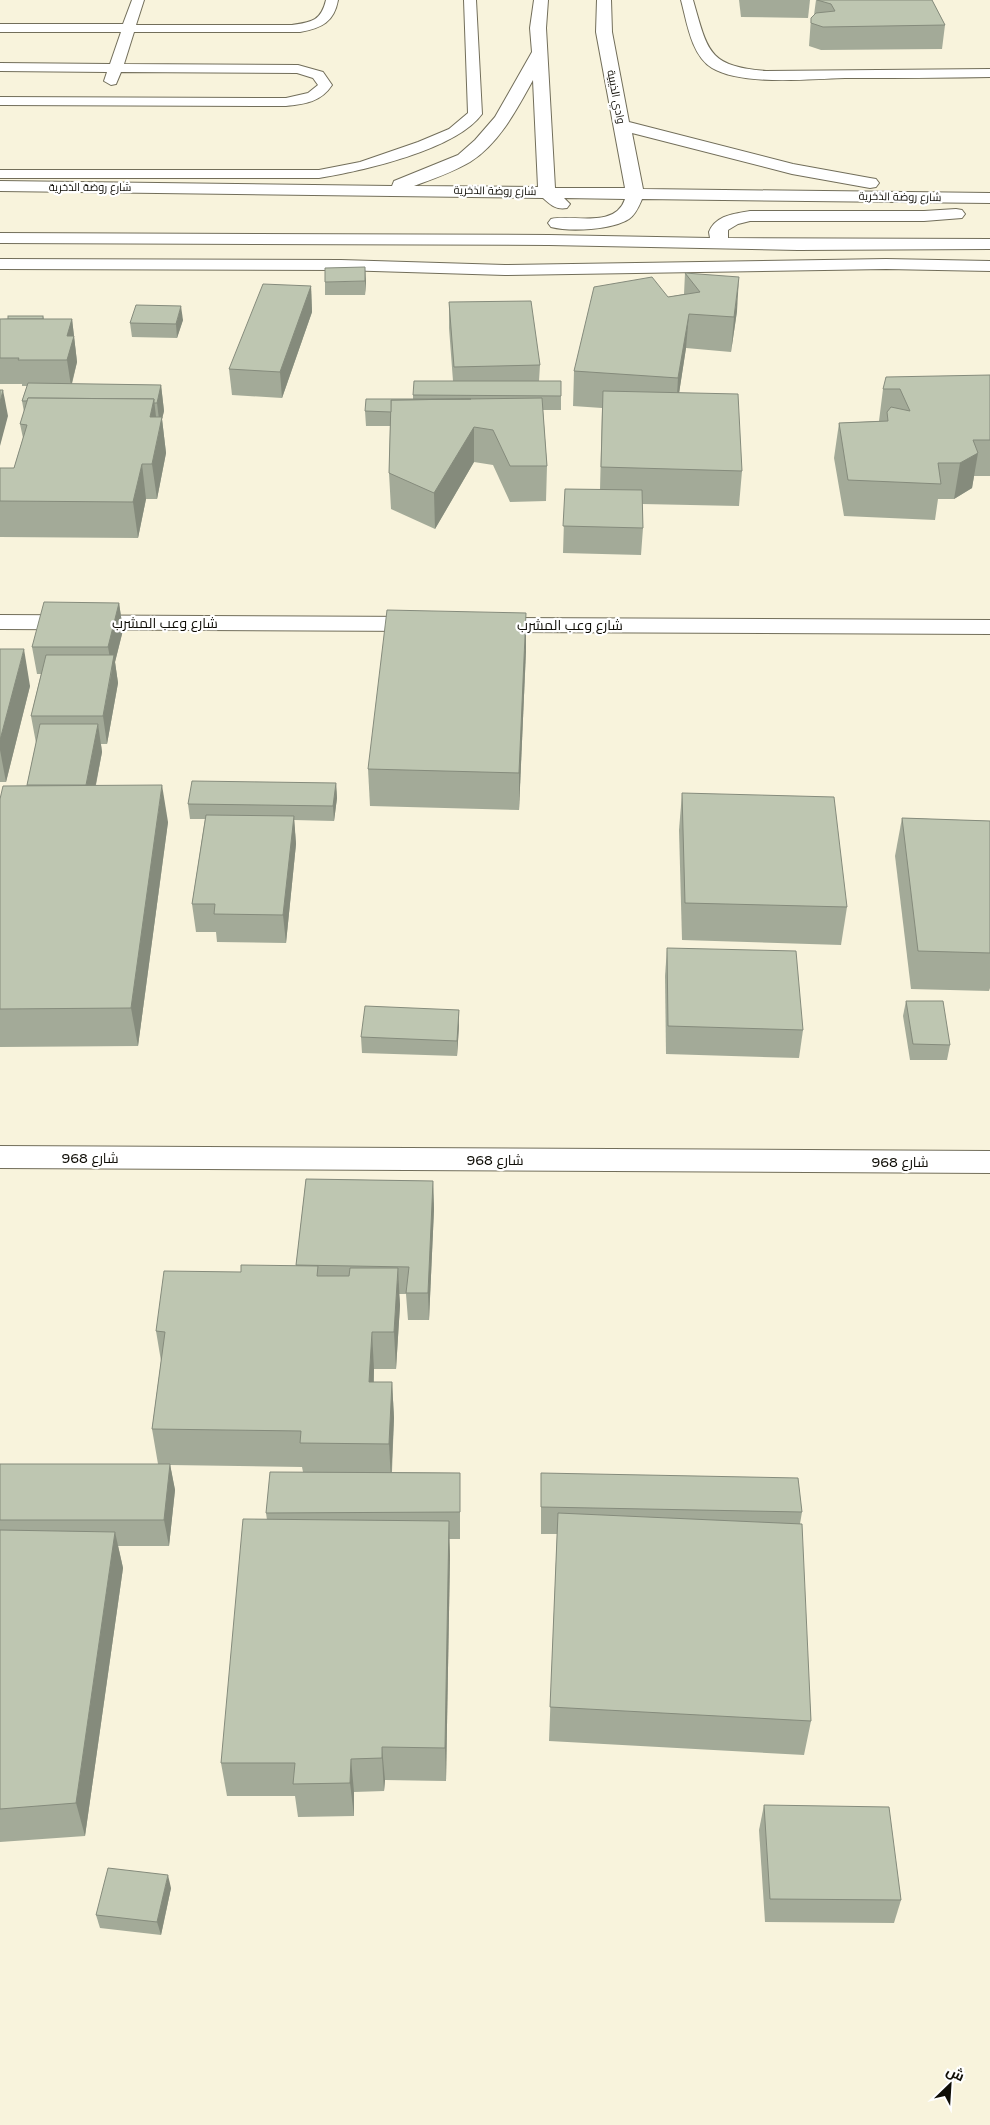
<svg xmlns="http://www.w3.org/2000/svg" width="990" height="2125" font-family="'Varela Round',Cairo,sans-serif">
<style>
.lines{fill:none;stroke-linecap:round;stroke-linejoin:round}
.service-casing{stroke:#726e5a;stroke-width:2}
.minor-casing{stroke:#726e5a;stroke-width:2}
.tertiary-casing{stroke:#726e5a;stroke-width:2}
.service{fill:#fff;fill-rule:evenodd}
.minor{fill:#fff;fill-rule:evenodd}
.tertiary{fill:#fff;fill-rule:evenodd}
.wall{fill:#a3aa98}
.shaded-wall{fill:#858b7c}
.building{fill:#bec6b1;stroke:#858b7c}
.labels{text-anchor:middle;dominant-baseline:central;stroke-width:4.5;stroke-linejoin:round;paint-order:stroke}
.far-street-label{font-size:11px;fill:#0f0d06;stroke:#fff}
.street-label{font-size:14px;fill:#0f0d06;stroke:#fff}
</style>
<rect width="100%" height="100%" fill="#f8f3dc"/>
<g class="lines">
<defs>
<g id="service">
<path d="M132,0H144L136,25H292C312,22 321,21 326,0H338C334,22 322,28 300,32H134L124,64L298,65L323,72L332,85C321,102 305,104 286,106L0,105V97L286,98L308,93L318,85L313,78L297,73L121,72L116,84L111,85L104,81L107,72L0,71V63L110,64L121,32H0V24H123Z"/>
<path d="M464,0H476L482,114C456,150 362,171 319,178H0V170H319L360,162L418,142L449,129L468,113Z"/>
<path d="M681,0H693C708,52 708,66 766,71L990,69V77C942,78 893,78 845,78C809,79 742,86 712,68C691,55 687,22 681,0Z"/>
</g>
<g id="minor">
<path d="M0,259L341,260L505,265L886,259L990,261V271L886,269L505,275L341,270L0,269Z"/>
<path d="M0,615L423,617L431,619L434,624L431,629L423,631L0,629Z"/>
<path d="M489,618L990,620V634L489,632L481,630L478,625L481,620Z"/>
<path d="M0,1146L990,1151V1173L0,1168Z"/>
</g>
<g id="tertiary">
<path d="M534,0H548L546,28L555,188H625L596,32L597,0H611L612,32L629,122L793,164L870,178L876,179L879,183L876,187L870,188L792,174L632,133L643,189L990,193V203L642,199C639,206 636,214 629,219C612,230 570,232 551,227L548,223L551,219C573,214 615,229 625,199L564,198L570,204L567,208C556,210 551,205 543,198L0,191V181L392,186L394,181L458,155L475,140L495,117L532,52L530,28ZM533,80L538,187L414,186C433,179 453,172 470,162C499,144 517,109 533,80Z"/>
<path d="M956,209L962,210L965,214L962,218L924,221H750L738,224L728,230V238L990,239V249L798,250L549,245L0,243V233L549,235L710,238L709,232C716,215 734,214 750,211H924Z"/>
</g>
</defs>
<use href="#service" class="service-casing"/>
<use href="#minor" class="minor-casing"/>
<use href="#tertiary" class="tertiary-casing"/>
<use href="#service" class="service"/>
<use href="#minor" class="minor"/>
<use href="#tertiary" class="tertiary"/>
</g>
<g class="wall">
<path d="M739,0H810L808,18L741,17Z"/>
<path d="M816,0H932L945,25L942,49L821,50L809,46L811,18L814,15Z"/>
<path d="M685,273L737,311L731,352L686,348L679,393L742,471L739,506L642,504L643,528L641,555L563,553L565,489L600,490L602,408L573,406L574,371L668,297L684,294Z"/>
<path d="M366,281L365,295H325V282Z"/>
<path d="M311,286L312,312L282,398L232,395L229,369Z"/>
<path d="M449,302L540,365L539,381L561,396V410H543L547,466L546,501L510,502L493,465L474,462L435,529L391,509L389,473L390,426H366L365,411L413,399V395L453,381L449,328Z"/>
<path d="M43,316L44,319H72L77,362L72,384L161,385L164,411L162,419L166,453L157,499H146L138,538L0,537V468H14L23,438L20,424L24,412L22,401L27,386H22V384H0V319Z"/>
<path d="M183,320L177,338L132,337L130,323Z"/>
<path d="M990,375V476H974L972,488L954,499H938L935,520L844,516L834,458L839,423L879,421L883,389Z"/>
<path d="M119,603L123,630L115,662L118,683L107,744H101L102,752L96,785L168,822L138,1046L0,1047V799L27,785L36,743L31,716L41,674H37L32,647Z"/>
<path d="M0,649L30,686L6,782H0Z"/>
<path d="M526,650L519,810L370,806L368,769Z"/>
<path d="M336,783L337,798L334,821L294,820L296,844L286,943L217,942L216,932H196L192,904L205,819H190L188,804Z"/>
<path d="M682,793L847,907L841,945L682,940L679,830Z"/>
<path d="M902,818L990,821V988L989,991L911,989L895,856Z"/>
<path d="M667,948L803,1030L799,1058L666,1054L665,976Z"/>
<path d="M906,1001L950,1045L947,1060H910L903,1016Z"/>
<path d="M459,1010V1025L457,1056L362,1053L361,1037Z"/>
<path d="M306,1179L433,1181L434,1209L429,1320H408L406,1294H399L400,1305L396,1369H374V1382H392L394,1418L392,1472L460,1473V1539H449L450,1556L446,1781L385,1780L384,1791L354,1792V1816L298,1817L295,1796H227L221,1763L267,1520L266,1513L303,1472L302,1467L170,1465L175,1490L169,1546H118L123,1568L85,1836L0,1842V1464H158L152,1429L161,1361L156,1331L241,1272L296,1266Z"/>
<path d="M541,1473L802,1512L800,1524L811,1721L804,1755L549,1741L557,1534H541Z"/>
<path d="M764,1805L901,1900L894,1923L765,1922L759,1830Z"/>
<path d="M171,1888L161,1935L100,1928L96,1915Z"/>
</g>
<g class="shaded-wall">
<path d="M365,267L366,281L365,295Z"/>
<path d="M739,277L737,311L731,352L734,317Z"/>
<path d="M311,286L312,312L282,398L280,372Z"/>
<path d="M181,306L183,320L177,338L176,324Z"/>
<path d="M689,314L686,348L676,413L678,378Z"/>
<path d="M72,319L77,362L71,386L67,360V336Z"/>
<path d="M161,385L164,411L162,419L166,453L157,499L152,464L160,428L157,403Z"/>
<path d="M3,390L8,416L0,446V402Z"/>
<path d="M154,399L158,434L150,417Z"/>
<path d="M474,427V462L435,529L434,493Z"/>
<path d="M978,453L972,488L954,499L960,463Z"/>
<path d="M142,464L146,499L138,538L133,502Z"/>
<path d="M119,603L123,630L115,662L118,683L107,744L103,716L112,670L108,647Z"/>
<path d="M526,613V650L519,810V773Z"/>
<path d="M24,649L30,686L6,782L0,750V740Z"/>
<path d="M98,724L102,752L89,819L85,791Z"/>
<path d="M336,783L337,798L334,821L333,806Z"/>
<path d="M162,785L168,822L138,1046L131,1008Z"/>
<path d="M294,816L296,844L286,943L283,915Z"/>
<path d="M459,1010V1025L457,1056V1041Z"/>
<path d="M433,1181L434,1209L429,1320L428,1293Z"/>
<path d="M398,1268L400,1305L396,1369L394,1332Z"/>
<path d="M372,1332L374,1369L372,1418L369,1382Z"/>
<path d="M392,1382L394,1418L391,1480L389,1444Z"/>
<path d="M170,1464L175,1490L169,1546L164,1520Z"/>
<path d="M449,1521L450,1556L446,1781L445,1748Z"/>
<path d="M115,1532L123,1568L85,1836L76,1803Z"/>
<path d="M382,1747L385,1780L384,1791L382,1758Z"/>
<path d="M351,1759L354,1792V1816L350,1783Z"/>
<path d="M168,1875L171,1888L161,1935L157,1922Z"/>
</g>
<g class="building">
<path d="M817,0H932L945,25L823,27L811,23V18L816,13L835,11L831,4Z"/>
<path d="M365,267V281L325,282V268Z"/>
<path d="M685,273L739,277L734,317L689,314L678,378L574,371L594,287L652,277L668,297L700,292Z"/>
<path d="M263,284L311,286L280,372L229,369Z"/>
<path d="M531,301L540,365L454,367L449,302Z"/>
<path d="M136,305L181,306L176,324L130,323Z"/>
<rect x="8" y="316" width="35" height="3"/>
<path d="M0,319H72L67,336H74L67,360H18L19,358H0Z"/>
<path d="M990,375V440H973L978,453L960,463H938L941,484L848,480L839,423L888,421L887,412L891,407L910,411L900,389H883L886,377Z"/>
<path d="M414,381H561V396L413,395Z"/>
<path d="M28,383L161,385L157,403H154V399L28,398L27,401H22Z"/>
<path d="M0,390H3L0,402Z"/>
<path d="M603,391L738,394L742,471L601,467Z"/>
<path d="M28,398L154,399L150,417H162L152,464H142L133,502L0,501V468H14L27,425L20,424Z"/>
<path d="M542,398L547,466H510L493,430L474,427L434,493L389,473L391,400Z"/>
<path d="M366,399H471L391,400V412L365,411Z"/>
<path d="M565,489L642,490L643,528L563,526Z"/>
<path d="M44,602L119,603L108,647H32Z"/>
<path d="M387,610L526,613L519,773L368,769Z"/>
<path d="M0,649H24L0,740Z"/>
<path d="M46,655H114L103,716H31Z"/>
<path d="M40,724H98L86,785H27Z"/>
<path d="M192,781L336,783L333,806L188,804Z"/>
<path d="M162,785L131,1008L0,1009V799L3,786Z"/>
<path d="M682,793L834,797L847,907L685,903Z"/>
<path d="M206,815L294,816L283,915L214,914L215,904H192Z"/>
<path d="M902,818L990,821V953L918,951Z"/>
<path d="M667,948L796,951L803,1030L668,1026Z"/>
<path d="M906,1001H943L950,1045L913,1044Z"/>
<path d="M365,1006L459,1010L457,1041L361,1037Z"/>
<path d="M306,1179L433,1181L428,1293H406L409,1267L296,1265Z"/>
<path d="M241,1265L318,1266L317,1276H349L350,1268H398L394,1332H372L369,1382H392L389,1444L300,1443L301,1431L152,1429L165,1332L156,1331L164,1271L241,1272Z"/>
<path d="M0,1464H170L164,1520H0Z"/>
<path d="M270,1472L460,1473V1512L266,1513Z"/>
<path d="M541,1473L798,1478L802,1512L541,1507Z"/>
<path d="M558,1513L802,1524L811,1721L550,1707Z"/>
<path d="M243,1519L449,1521L445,1748L382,1747V1758L351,1759L350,1783L293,1784L295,1763H221Z"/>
<path d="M0,1530L115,1532L76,1803L0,1809Z"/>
<path d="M764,1805L889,1807L901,1900L770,1899Z"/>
<path d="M108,1868L168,1875L157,1922L96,1915Z"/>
</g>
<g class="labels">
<g class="far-street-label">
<text transform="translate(616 97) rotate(79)">وادي الذيبية</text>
<text x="90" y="187">شارع روضة الذخرية</text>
<text transform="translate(495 191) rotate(1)">شارع روضة الذخرية</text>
<text transform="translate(900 197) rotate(1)">شارع روضة الذخرية</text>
</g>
<g class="street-label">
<text x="165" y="623">شارع وعب المشرب</text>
<text x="570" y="625">شارع وعب المشرب</text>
<text x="90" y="1158">شارع 968</text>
<text x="495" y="1160">شارع 968</text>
<text x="900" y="1162">شارع 968</text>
</g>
</g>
<g transform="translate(950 2085) rotate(25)" stroke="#ffffff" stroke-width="4" paint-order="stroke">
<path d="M0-4L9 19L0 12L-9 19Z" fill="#0f0d06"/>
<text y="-8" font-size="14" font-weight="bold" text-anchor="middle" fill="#0f0d06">ش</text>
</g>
</svg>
